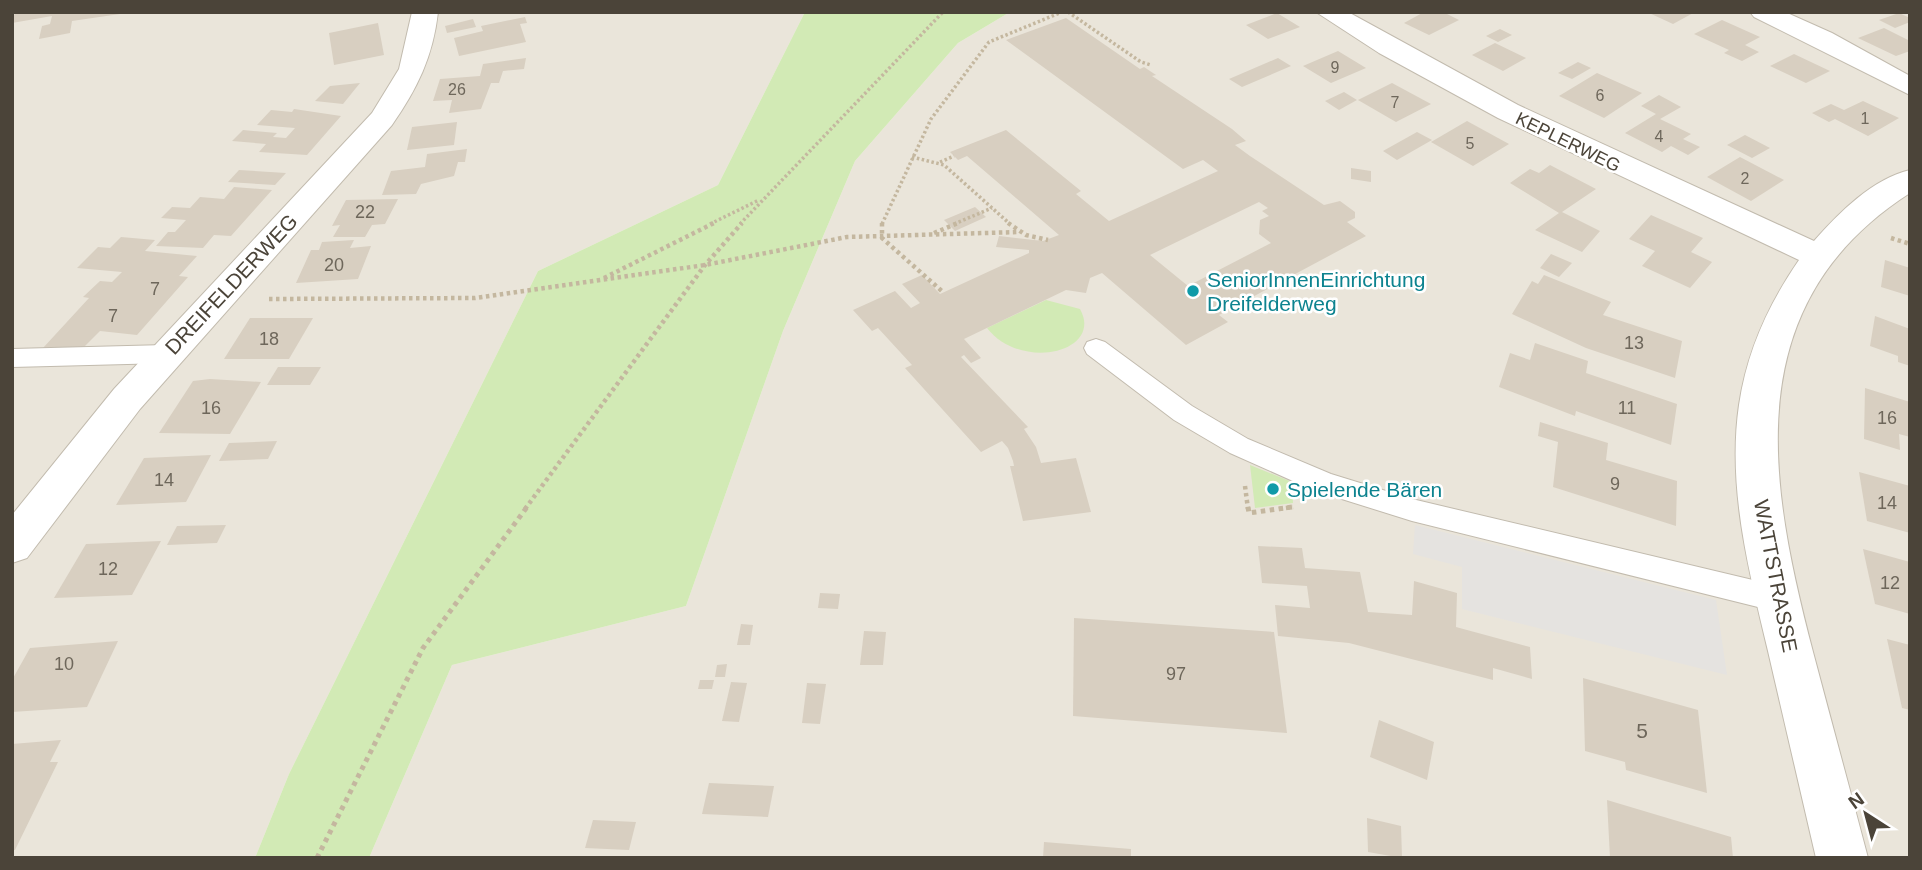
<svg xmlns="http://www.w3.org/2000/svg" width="1922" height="870" font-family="Arial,sans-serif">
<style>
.residential{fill:#eae5da}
.green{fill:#d2eab5}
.parking{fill:#e5e3e0}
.building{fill:#d8cfc1;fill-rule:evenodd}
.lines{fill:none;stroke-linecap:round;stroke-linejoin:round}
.lane-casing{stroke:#c2bbae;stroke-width:2}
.street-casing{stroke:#c2bbae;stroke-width:2}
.path-far2{stroke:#c4b79f;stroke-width:3.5;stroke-dasharray:2.5 2.5;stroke-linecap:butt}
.path-far1{stroke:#c4b79f;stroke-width:4.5;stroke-dasharray:3.5 3.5;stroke-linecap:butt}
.path{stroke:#c4b79f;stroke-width:5;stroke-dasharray:4.5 4.5;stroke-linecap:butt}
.lane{fill:#fff;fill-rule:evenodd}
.street{fill:#fff;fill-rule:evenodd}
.culture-dot{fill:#0f9aa8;stroke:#fff;stroke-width:2.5}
.labels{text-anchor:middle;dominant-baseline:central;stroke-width:5;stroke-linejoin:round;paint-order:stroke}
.far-number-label{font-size:16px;fill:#6e675b}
.far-street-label{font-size:18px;fill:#4b4439;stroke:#fff}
.number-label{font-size:18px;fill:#6e675b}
.culture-label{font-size:21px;fill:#0d838f;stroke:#fff;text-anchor:start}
.street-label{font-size:21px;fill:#4b4439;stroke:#fff}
.near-number-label{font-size:21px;fill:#6e675b}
</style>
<rect width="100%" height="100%" fill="#f6f3ec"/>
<g class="residential">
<path d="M12,12H805L718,185L538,271L289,774L255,858H12Z"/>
<path d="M1010,12H1910V858H369L452,665L686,606L783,331L855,161L958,43Z"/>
</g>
<g class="green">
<path d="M805,12H1010L958,43L855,161L783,331L686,606L452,665L369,858H255L289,774L538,271L718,185Z"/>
<path d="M1046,300L1080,309C1104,352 1021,372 987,328Z"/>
<path d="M1250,465L1292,482L1293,503L1255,508Z"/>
</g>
<path class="parking" d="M1415,525L1716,600L1727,675L1462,609V567L1413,554Z"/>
<g class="building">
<path d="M15,12H120V14L72,21L70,33L39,39L42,26L50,24L52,16L12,23Z"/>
<path d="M1424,12H1443L1459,20L1429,35L1404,23Z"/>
<path d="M1647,12H1695L1673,24Z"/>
<path d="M1277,13L1300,27L1268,39L1246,25Z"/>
<path d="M1899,13L1910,18V22L1895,28L1879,20Z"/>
<path d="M525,17L527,23L520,24L526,42L459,56L454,38L483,31L481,26Z"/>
<path d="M1066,18L1140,69L1144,67L1156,75L1152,76L1232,129L1246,141L1235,145L1250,156L1324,205L1340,201L1355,212V218L1347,222L1366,236L1219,315L1228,322L1186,345L1102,273L1090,278L1086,293L1066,290L964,339L981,358L971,363L964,355L961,357L1028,427L1024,429L1036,447L1041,463L1076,458L1091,512L1023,521L1010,466H1014L1013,461L1008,448L1002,441L981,452L905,368L912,365L878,328L872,331L853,310L895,291L911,308L920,303L902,284L922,275L940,294L1029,253V250L996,247L999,236L1043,241L1059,235L967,156L958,160L950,152L1006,130L1081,191L1076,194L1109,221L1218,171L1203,160L1183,169L1006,40ZM1259,202L1268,208L1262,211L1269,216L1260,220L1259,234L1271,243L1188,286L1150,255Z"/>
<path d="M473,19L476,27L447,33L445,26Z"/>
<path d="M1722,20L1760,37L1745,45L1759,52L1742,61L1724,53L1729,50L1694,34Z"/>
<path d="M378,23L384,55L334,65L329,33Z"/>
<path d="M1884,28L1910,41V51L1896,56L1858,38Z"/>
<path d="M1500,29L1512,35L1498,42L1486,36Z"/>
<path d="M1495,43L1526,58L1503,71L1472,55Z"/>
<path d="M1338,51L1366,68L1331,83L1303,66Z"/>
<path d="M1794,54L1830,71L1806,83L1770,66Z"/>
<path d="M526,58L524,69L503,71L499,83H491L481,109L449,113L452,100L433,101L440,79L480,76L483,64Z"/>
<path d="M1278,58L1291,66L1242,87L1229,79Z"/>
<path d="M1578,62L1591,68L1572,79L1558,73Z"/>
<path d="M1597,73L1642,93L1604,118L1559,96Z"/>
<path d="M360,83L343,104L315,101L330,86Z"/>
<path d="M1392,83L1431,104L1396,122L1358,100Z"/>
<path d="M1344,92L1357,100L1339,110L1325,101Z"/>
<path d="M1659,95L1681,107L1660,119L1691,134L1683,139L1700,147L1688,155L1671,146L1662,152L1625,133L1656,114L1641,106Z"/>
<path d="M1863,101L1899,118L1868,136L1835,119L1829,122L1812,113L1831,104L1844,110Z"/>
<path d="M294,109L341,116L307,155L259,152L266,144L232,141L243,130L277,133L273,137L286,138L295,128L257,125L271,110L292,112Z"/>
<path d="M1467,121L1509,144L1473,166L1431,142Z"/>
<path d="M457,122L454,145L407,150L412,127Z"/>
<path d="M1417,132L1432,140L1397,160L1383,151Z"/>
<path d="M1745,135L1770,148L1752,158L1727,145Z"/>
<path d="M467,149L465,162H458L454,176L421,184L416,194L382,195L391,171L425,167L427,154Z"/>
<path d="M1740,157L1784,180L1751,201L1707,177Z"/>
<path d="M1550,165L1596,189L1562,212L1600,231L1582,252L1535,230L1559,213L1510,183L1530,169L1539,173Z"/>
<path d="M1351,168L1371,171V182L1351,179Z"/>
<path d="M239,170L286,173L275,185L228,182Z"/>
<path d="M234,187L272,190L231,236L214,235L203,248L156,246L168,232H175L186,220L161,218L172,207L190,208L200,197L224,199Z"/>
<path d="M398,199L385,224L372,225L365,237H333L340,225L332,226L346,200Z"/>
<path d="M975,207L986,217L955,231L944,220Z"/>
<path d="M1651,215L1703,238L1691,252L1712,262L1690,288L1642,266L1655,251L1629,239Z"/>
<path d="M121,237L155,240L145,251L197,256L179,276L188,277L137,335L100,331L84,347L43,348L89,298L83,297L100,281L112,282L122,272L77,268L98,247L110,248Z"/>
<path d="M354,240L350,248L371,246L358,279L296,283L311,250H319L322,242Z"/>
<path d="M1551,254L1572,263L1559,277L1540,268Z"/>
<path d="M1885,260L1910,268V296L1881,287Z"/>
<path d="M1544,275L1611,302L1603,315L1682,341L1675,378L1586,348L1512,314L1532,281L1538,284Z"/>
<path d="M1875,316L1910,329V366L1898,362V356L1870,346Z"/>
<path d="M250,318H313L289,359H224Z"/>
<path d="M1535,343L1588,361L1586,373L1677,404L1671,445L1576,411L1575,416L1499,387L1510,353L1530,360Z"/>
<path d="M278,367H321L310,385H267Z"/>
<path d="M210,379L261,382L230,434L159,433L193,381Z"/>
<path d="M1865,388L1910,402V437L1899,434L1900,450L1864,439Z"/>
<path d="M1540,422L1608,443L1606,460L1677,481L1676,526L1553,487L1558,442L1538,436Z"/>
<path d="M277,441L268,459L219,461L229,443Z"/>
<path d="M211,455L186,502L116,505L144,458Z"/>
<path d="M1859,472L1910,486V533L1867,521Z"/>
<path d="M226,525L217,543L167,545L177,526Z"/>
<path d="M161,541L132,595L54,598L86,544Z"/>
<path d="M1258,546L1302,548L1305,568L1360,572L1368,612L1412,615L1414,581L1457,593L1456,627L1530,647L1532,679L1493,668V680L1349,643L1278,636L1275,605L1310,608L1307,586L1262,583Z"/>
<path d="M1863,549L1910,562V614L1875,604Z"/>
<path d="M820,593L840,594L838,609L818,608Z"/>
<path d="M1074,618L1274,632L1287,733L1073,716Z"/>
<path d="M741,624L753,625L750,645H737Z"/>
<path d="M864,631L886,632L883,665H860Z"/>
<path d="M1887,639L1910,645V710L1902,708Z"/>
<path d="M118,641L87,707L12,712V680L30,648Z"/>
<path d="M727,664L725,677H715L717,665Z"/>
<path d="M1583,678L1698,710L1707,793L1626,770L1625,762L1585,751Z"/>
<path d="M700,680H714L712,689H698Z"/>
<path d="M731,682L747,683L739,722L722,721Z"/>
<path d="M807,683L826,684L820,724L802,723Z"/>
<path d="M1379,720L1434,742L1427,780L1370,757Z"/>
<path d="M61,740L50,762H58L15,850H12V744Z"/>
<path d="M709,783L774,786L768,817L702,814Z"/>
<path d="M1607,800L1731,837L1733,858H1610Z"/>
<path d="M1367,818L1401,826L1402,858L1368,852Z"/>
<path d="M593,820L636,822L629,850L585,848Z"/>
<path d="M1044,842L1131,849V858H1043Z"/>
</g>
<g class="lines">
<defs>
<g id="lane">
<path d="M1096,339L1105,342L1192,406L1248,439L1331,474L1412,499L1778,586L1788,590L1793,599L1788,608L1778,612L1412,521L1313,490L1230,453L1174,420L1087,354L1084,348L1087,342Z"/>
<path d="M166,345L175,348L178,354L175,360L166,363L12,367V349Z"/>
</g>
<g id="street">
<path d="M412,12H438C433,57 417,89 392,125L140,409L27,558L12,563V515L114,389L372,113L399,69Z"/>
<path d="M1316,12H1348L1518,105L1814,241C1839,213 1872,179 1910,170V193C1737,304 1768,481 1813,652C1831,721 1850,789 1868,858H1816C1800,789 1784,720 1768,651C1749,572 1727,487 1739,405C1747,351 1768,305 1799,260L1498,118L1379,53Z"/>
<path d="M1750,12H1785L1832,33L1910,76V95L1754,17Z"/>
</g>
</defs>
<use href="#lane" class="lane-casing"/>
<use href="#street" class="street-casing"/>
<g class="path-far2">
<path d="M1068,12L1141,62L1151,65"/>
<path d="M912,157L944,165L1010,224"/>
<path d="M940,162L954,156"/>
<path d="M710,224L759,200"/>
<path d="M740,224L943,12"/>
<path d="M882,224L931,119L989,42L1062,12"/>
<path d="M954,224L992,208"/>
</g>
<g class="path-far1">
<path d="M882,223V238L944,293"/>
<path d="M1008,223L1026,235L1048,240"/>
<path d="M934,233L958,223"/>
<path d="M1891,238L1910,244"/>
<path d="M604,278L714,223"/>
<path d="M269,299L475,298L705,265L847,237L1019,232"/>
<path d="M1245,486L1248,509"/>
<path d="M525,509L705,265L742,223"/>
<path d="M1279,509L1293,507"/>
</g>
<g class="path">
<path d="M1248,507L1249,513L1292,507"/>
<path d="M317,858L423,648L527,507"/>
</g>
<use href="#lane" class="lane"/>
<use href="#street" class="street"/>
</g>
<g class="culture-dot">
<circle cx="1193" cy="291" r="7"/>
<circle cx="1273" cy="489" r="7"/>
</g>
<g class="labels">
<g class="far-number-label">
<text x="1335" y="67">9</text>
<text x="457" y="89">26</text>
<text x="1600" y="95">6</text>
<text x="1395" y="102">7</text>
<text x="1865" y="118">1</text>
<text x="1659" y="136">4</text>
<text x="1470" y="143">5</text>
<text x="1745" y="178">2</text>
</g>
<g class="far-street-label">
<text transform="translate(1568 142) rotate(26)">KEPLERWEG</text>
</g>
<g class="number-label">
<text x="365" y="212">22</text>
<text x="334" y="265">20</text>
<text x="155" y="289">7</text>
<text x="113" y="316">7</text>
<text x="269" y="339">18</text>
<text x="1634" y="343">13</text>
<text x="211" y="408">16</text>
<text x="1627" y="408">11</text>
<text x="1887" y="418">16</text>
<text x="164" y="480">14</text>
<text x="1615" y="484">9</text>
<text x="1887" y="503">14</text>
<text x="108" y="569">12</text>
<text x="1890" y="583">12</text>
<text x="64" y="664">10</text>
<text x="1176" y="674">97</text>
</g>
<g class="culture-label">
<text x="1207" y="279">SeniorInnenEinrichtung<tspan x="1207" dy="24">Dreifelderweg</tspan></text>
<text x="1287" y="489">Spielende Bären</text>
</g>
<g class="street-label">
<text transform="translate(231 284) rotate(-47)">DREIFELDERWEG</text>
<text transform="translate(1776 576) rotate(79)">WATTSTRASSE</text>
</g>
<g class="near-number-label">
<text x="1642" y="730">5</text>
</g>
</g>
<rect width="1922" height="870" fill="none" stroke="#4b4439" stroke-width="28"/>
<g transform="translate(1866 814) rotate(324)" stroke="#ffffff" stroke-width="5" paint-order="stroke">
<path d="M0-5L12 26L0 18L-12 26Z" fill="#4b4439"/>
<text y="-10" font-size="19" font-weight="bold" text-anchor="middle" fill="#4b4439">N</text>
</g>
</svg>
